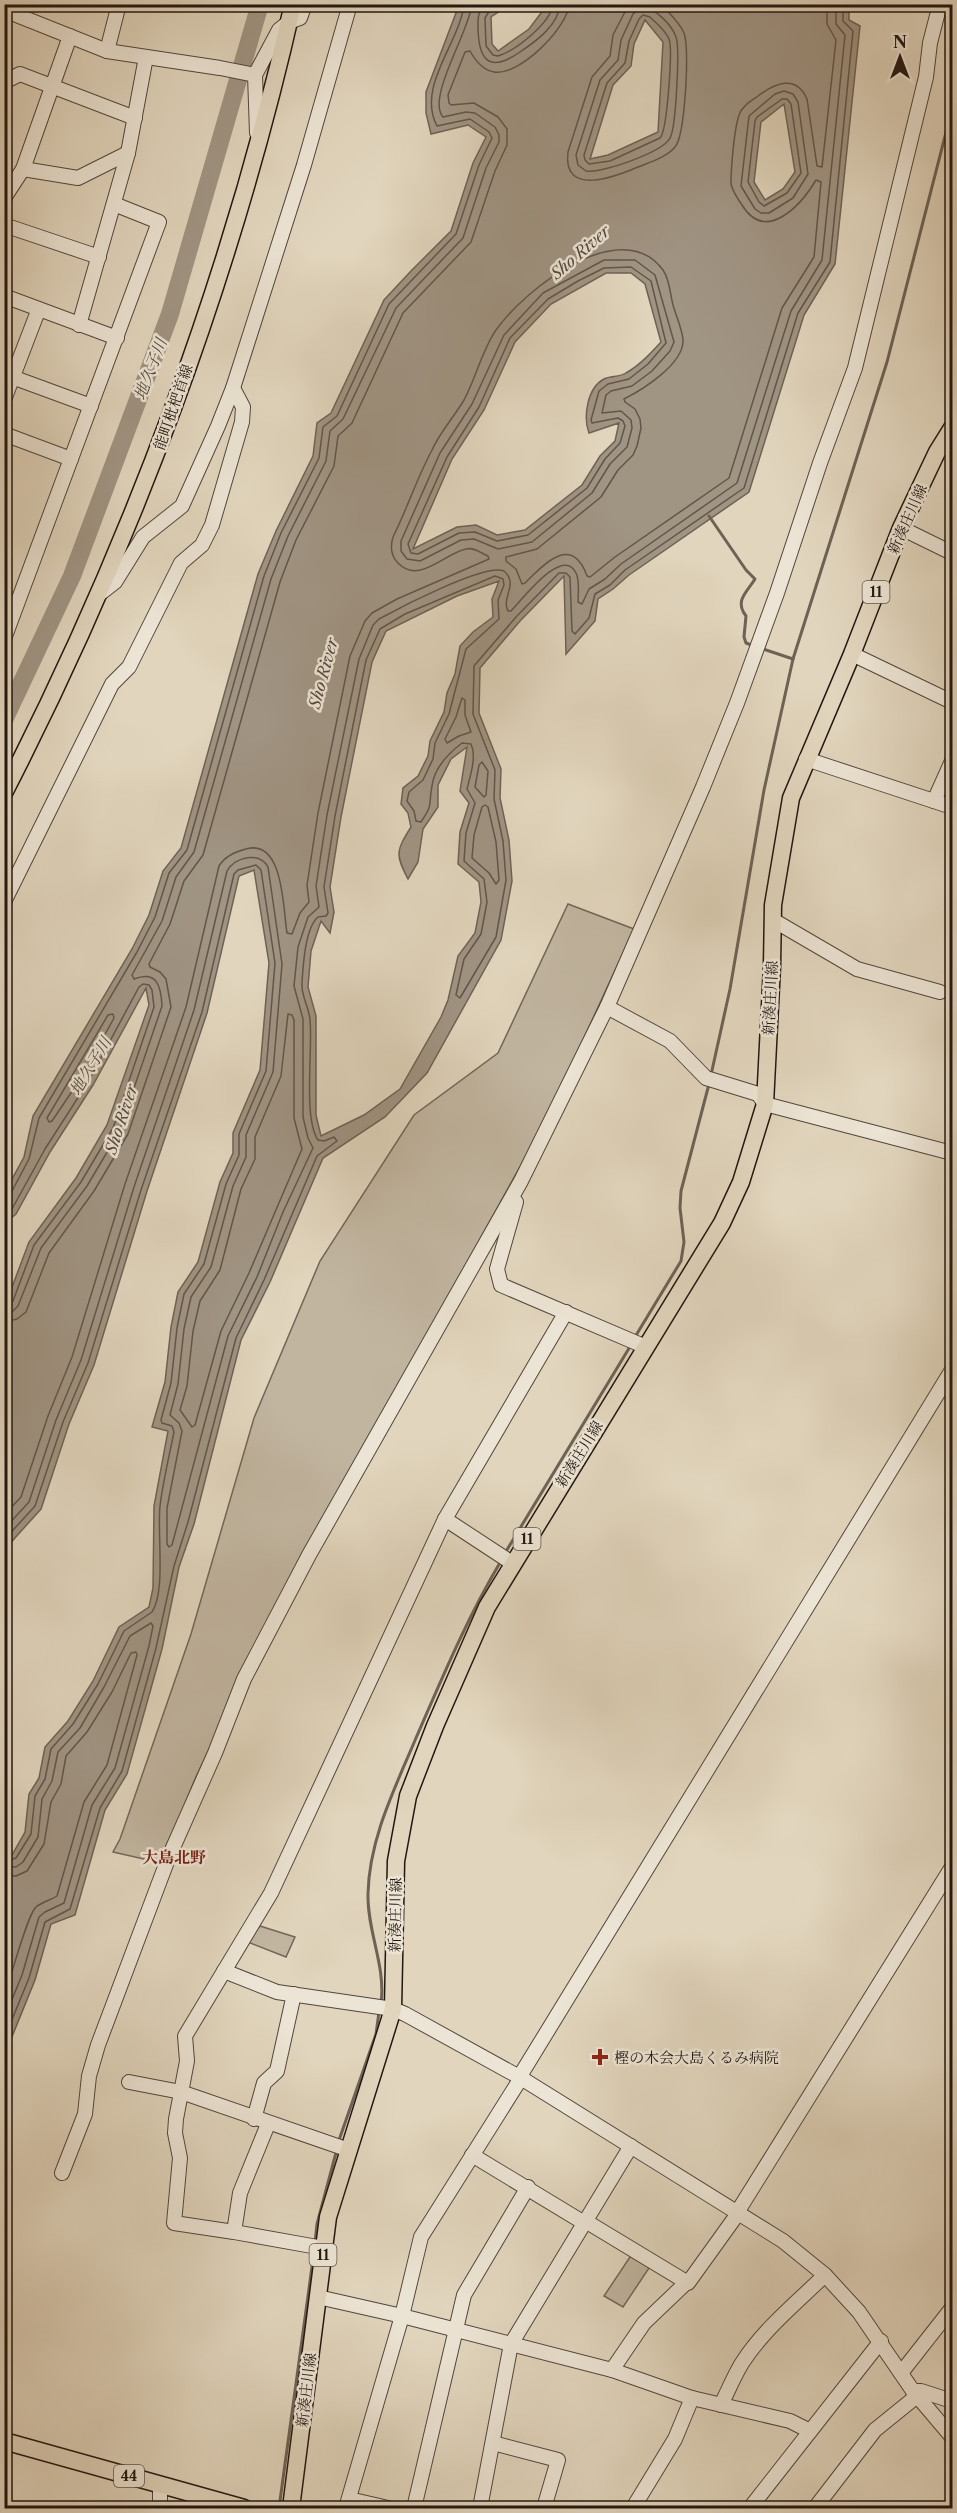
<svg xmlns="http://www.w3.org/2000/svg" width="957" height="2513" font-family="'Libre Caslon Text','Noto Serif JP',serif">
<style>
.green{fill:#c1b5a0;stroke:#726658;stroke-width:1.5}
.water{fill:#a09483;stroke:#6e6255;stroke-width:1.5;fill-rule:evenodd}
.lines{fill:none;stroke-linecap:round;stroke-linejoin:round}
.shore{stroke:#61564a;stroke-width:1.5}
.stream{stroke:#6e6255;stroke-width:3}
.river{stroke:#a09483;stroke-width:18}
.minor-casing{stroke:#52463c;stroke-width:16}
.major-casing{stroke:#221711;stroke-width:19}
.minor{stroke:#ece4d4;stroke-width:14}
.major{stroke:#e1d5bd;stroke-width:16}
.poi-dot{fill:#8f2418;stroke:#ece4d4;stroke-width:2}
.labels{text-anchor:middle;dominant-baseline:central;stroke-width:5;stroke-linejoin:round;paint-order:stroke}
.shield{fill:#ece4d4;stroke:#5f544c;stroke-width:1.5}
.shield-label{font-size:14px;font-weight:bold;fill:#221711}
.street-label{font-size:15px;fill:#221711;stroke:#ece4d4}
.poi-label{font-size:15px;fill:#221711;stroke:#ece4d4;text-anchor:start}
.water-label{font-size:16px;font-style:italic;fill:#54493f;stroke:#ece4d4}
.neighbourhood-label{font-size:16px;font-weight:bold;fill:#7a1f14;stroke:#ece4d4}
</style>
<rect width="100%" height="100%" fill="#e1d5bd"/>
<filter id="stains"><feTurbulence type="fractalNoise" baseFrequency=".00333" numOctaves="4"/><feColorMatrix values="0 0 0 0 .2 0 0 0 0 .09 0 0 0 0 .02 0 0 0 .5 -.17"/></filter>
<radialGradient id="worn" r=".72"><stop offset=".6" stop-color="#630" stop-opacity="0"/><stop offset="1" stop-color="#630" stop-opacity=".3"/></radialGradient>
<g class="green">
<path d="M568,904L634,929L547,1118L275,1609L195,1779L161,1863L113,1852L120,1839L191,1634L254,1418L320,1261L414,1115L498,1053Z"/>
<path d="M260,1926L295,1937L286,1957L245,1941Z"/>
<path d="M632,2254L651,2265L623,2307L604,2296Z"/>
</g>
<path class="water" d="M459,5H509L491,17L492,44L498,51L529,29L547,5H849V20L860,26L835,264L804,315L749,492L629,575L613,589L598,599L595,621L566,654L564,576L520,621L480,668L479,713L501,769L500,798L509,840L512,881L501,940L427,1073L385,1117L323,1158L270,1282L241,1340L194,1524L179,1567L162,1649L127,1774L105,1810L75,1915L51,1924L35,1980L5,2054V1843L12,1855L25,1832L29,1794L39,1778L45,1747L68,1721L93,1681L119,1627L149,1607L153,1588L154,1506L168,1431L152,1427L165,1382L171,1327L178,1292L198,1262L220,1182L233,1153V1133L260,1070L269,963L254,870L239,876L207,1013L147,1191L94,1365L69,1424L41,1509L5,1549V1306L29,1242L76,1178L107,1125L149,1005L146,988L93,1085L50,1152L16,1214L5,1223V1192L24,1157L33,1116L132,949L149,915L163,871L181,848L258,574L276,531L313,456L317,423L331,413L384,300L411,271L451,231L473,163L486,137L468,125L431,134L426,113V92ZM645,20L663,42L658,132L608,155L590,159L613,85L631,66L634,44ZM784,104L795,172L783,189L765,200L754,182L761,122ZM606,273H631L645,284L661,342C651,353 640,365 626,373C620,377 611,376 604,379C587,388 583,417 589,433L619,423L615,441L600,456L582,485L525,530L497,535L476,525L457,527L413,549L452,459L484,410L515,342L551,304ZM499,581L492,599L493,617L473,632L460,646L455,674L447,693L444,712L430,741L428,756L418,776L403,788L401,804L408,813L411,827C396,851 395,854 408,879L418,862L423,829L438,807V785L451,759L467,747L460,791L469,803L460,832L458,864L479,882L481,902L475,933L458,956L448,1000L441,1017L400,1089L364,1115L321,1136L316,1115V1016L308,987L311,951L321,921L330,933L334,912L330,887L341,817L372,662L386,631L457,596Z"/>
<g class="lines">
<g class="shore">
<path d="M486,4C477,12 478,19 478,29C479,63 491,72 520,52C535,42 559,25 560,4"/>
<path d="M498,4L488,13L485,18L486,46L493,55L498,56C515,51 551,23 553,4"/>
<path d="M629,4L613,35L610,56L592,77L568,152C562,198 617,176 638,167C650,162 667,157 675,147C685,136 690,47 684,33C680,23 669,13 661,4"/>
<path d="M643,7C655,8 672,25 676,37C680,47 676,128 670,138C663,152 601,174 586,171L578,165L576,155L600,80L618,60L621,40L633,14Z"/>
<path d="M643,15L650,17C656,23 666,31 669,39C673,49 667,132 660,138L610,161L589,164L585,160L584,155L607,83L625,63L629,41L639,19Z"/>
<path d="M784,91L793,94L798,102L808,174L793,198L769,213H761L755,209L741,186L749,116L775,94Z"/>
<path d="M782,99H787L791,104L801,173L787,193L764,206L759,202L748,182L755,121L757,117Z"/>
<path d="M604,260H635L655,275L674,342L670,351L652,371L632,386L611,391L606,395L602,413L621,411L631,420L632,428L627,447L610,464L592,493L532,542L498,549L474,539L461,540L420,561L407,559L401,551V541L440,453L472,404L504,335L543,293Z"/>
<path d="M631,267L651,281L666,343L648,364L629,379L608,384L599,391L591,420L592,423L618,418L623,421L625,426L620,443L605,459L587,488L528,535L497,541L475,532L459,533L418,554L411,553L408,544L447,457L479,407L510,338L548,299L578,281L604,268Z"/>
<path d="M462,698L465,700V715L471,732L459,736L447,743L445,739L456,717Z"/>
<path d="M482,762L488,771L486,795L484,797L475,787L479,765Z"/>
<path d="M485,805L488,807L496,842L499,880L496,884L489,873L472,858L474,835L482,807Z"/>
<path d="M113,1014L114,1018L81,1078L52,1121L49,1122L47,1118L108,1015Z"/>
<path d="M288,1014L292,1015L294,1020V1118L302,1149L249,1273L221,1331L195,1425L192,1427L180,1410L187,1386L193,1331L200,1301L220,1270L241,1189L255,1159V1137L281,1076Z"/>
<path d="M4,1194L12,1191L29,1159L39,1118L137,952L155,917L169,873L187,850L264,576L281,533L319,458L323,427L337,416L389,304L456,234L479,165L492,138L489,132L470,119L437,126C416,86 460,43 464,4"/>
<path d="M4,1215L12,1209L45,1149L88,1082L139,987L143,984L149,985L152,990L154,1007L113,1128L81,1182L34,1245L13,1301L4,1305"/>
<path d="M4,1313L13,1311L18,1306L41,1248L87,1186L119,1132L162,1006C161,986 157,970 134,979L132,975L162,921L176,877L194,852L271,579L288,536L326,461L330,431L343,419L396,308L463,238L486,168L499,142V135L495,127L475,113L466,112L443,117C426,98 470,30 472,4"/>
<path d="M4,1322L17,1319L26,1312L49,1253L94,1191L128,1134L171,1007L166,979L160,972L150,967L149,964L170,924L184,881L203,855L280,582L296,540L334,466L338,436L352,423L403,313L471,242L495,171L507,145V129L498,117L474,103L451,105L449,103L448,95L465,52L470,51C475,60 482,70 494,72C518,77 568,28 569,4"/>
<path d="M4,1515L21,1497L48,1416L72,1357L125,1184L186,1007L219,866C225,856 235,852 246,849C284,838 283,910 287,933L292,934L300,913L309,902L307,885L318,813L350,656L365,621L372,613L397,599L489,559L488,556C481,553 474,547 466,549C445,553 419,585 398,563C391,556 390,547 393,537C407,509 417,478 432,450C440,432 454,417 464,400C476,378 482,350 496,330C524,290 621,213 663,270C670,280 670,294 673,305C676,316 682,328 683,340C684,364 642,390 624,399L625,402L635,409L640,419L641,428L637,446L633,455L618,470L601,497L537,549L506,557V561L516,569L522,584L525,583C543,565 572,533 587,576L590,577L615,557L729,478L782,308L814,257L821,182L816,180C801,205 766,244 742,205C737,198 733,192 731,184C731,168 734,130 739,115C742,106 751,101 758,96C775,83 796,74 807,99L817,166L822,167L836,40L827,24V4"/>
<path d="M4,1529L29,1502L56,1420L81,1360L134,1187L194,1010L227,871C235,857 259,851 268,867L282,964L273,1072L246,1135V1157L233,1186L211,1267L191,1297L184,1329L178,1384L170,1415L179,1423L182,1431L167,1508V1544L169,1547L172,1545L228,1336L257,1277L283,1212L313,1148L308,1138L303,1117V1019L294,986L298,947L308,917L319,907L316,886L327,815L359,659L373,625L379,619C399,608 485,563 504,571C519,584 501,597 508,611H511C522,600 563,545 576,573C580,581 578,593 578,602L582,604L589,589L605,579L621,564L737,483L791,311L822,260L845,35L836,24V4"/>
<path d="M4,1540L35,1506L63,1422L88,1363L141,1190L202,1012L234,874L238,870L256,865L261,870L275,963L266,1071L239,1134V1155L226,1184L204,1264L184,1294L177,1328L171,1383L161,1420L162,1423L172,1426L174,1432C169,1457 163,1481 160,1506C157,1532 166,1592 152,1612L124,1631L98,1684L73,1724L51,1749L45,1779L35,1796L31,1834L16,1858L10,1860L4,1855"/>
<path d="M4,1866L16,1867L23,1862L38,1837L42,1799L52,1781L58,1752L80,1728L104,1687L130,1636L151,1623L153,1626L149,1646L115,1768L92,1805L64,1903L45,1912L39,1917L22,1975L4,2019"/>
<path d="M4,1875L16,1876L27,1871L44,1844L51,1802L61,1784L66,1756L87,1732L112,1692L131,1653L136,1652L137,1655L107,1765L84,1802L57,1896C51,1900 42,1902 36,1907C27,1915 11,1979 4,1995"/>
<path d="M4,2039L29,1978L45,1922L70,1909L100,1808L122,1771L156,1648L174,1566L188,1522L236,1338L264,1280L317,1156L337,1141L334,1137L324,1141L318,1140C303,1118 313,1049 310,1020C309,1007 301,996 302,983C303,966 305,928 318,917L326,916L328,913L324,887L335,816L366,660L380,629L405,614L495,576L503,579L504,585L498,600L499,619L466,649L449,714L435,743L433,759L423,780L409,792L407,801L414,811L416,821L421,822C434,803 428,806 432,786C434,768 449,753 462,743L471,744C477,757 470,776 467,789L475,803L466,833L464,861L484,879L487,902L481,934L464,959L456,995L460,998L496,937L506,880L503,841L494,799L495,770L473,714L474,666L516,617L559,573H566L570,577L572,631L575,634L589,618L595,594L610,585L625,570L744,488L798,313L830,262L853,31L843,21V4"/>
</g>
<g class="stream">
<path d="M709,516L746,570L755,579C747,592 734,601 746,616L744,637L746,643L754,646"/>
<path d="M760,648L793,659"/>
<path d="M711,1075L730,989L764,790L793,659L887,362L952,109"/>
<path d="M635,1337L681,1261L684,1242L680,1208L681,1191L709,1084"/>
<path d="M505,1553L631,1345"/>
<path d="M381,2003C386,1966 367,1931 368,1894C369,1839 395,1788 416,1738C442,1678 467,1618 501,1561"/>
<path d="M338,2143L376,2034L379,2012"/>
<path d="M315,2242L317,2224L337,2149"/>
<path d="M279,2508L314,2252"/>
</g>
<path class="river" d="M4,720L72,576L170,314L260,4"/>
<defs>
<g id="minor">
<path d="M4,10L107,51L220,68L255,75"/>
<path d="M107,51L119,4"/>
<path d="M4,82L20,74L135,118"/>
<path d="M257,133L255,75L279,30L289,22L300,18L305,4"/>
<path d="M23,169L78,178L128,153"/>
<path d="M4,198L23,169L70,36"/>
<path d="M4,225L99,257"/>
<path d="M4,296L117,338"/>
<path d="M79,325L128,153L146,57"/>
<path d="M12,377L91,406"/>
<path d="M4,400L38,311"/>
<path d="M4,434L71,459"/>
<path d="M901,528L952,553"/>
<path d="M97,596L115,582L143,537L182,506L218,426L233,388L304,165L350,4"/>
<path d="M4,639L159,222L114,204"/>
<path d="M852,654L952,702"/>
<path d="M806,759L952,807"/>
<path d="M934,801L952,761"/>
<path d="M4,902L112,684L129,667L181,563L202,545L212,525L242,422L243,407L233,388"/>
<path d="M773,920L857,969L940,992"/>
<path d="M607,1007L670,1041L706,1078L758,1094L765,1104L952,1153"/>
<path d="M516,1202L497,1269L501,1285L646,1347"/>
<path d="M445,1519L512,1563"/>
<path d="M224,1971L277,1992L393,2009L405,2014L521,2078L783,2241L825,2275L859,2312L913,2391L952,2437"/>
<path d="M129,2082L181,2092L349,2150"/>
<path d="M254,2119L264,2083L277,2071L294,1994"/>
<path d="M268,2124L240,2193L234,2232L174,2223L180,2158L175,2133L176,2119L187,2061L185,2036L271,1893L445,1519L566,1312"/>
<path d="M472,2155L586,2224"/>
<path d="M62,2173L85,2114L89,2076L98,2045L168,1859L215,1753L244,1679L309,1555L521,1181L607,1007L703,787L737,703L777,593L820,463L855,368L926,77L930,43L940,4"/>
<path d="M738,2211L952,1867"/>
<path d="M587,2222L688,2283L739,2212"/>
<path d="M234,2232L323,2248"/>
<path d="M318,2297L402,2316L612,2370L692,2398L790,2421L810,2431"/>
<path d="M612,2370L644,2323L687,2282"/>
<path d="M901,2373L952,2308"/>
<path d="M913,2391H921L952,2401"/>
<path d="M721,2405C728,2391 734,2376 742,2363C764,2329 796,2303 825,2275"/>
<path d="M493,2443L558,2460L544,2508"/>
<path d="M349,2499L388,2508"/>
<path d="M160,2508V2484"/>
<path d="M346,2508L402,2316L421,2237L521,2078L523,2071L952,1370"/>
<path d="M414,2508L464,2295L528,2187"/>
<path d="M480,2508L511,2344L631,2146"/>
<path d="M633,2508L675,2439L692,2398"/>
<path d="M750,2508L881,2341"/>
<path d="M815,2508L875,2430L917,2396"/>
</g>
<g id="major">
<path d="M4,793C131,546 232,275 293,4"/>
<path d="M4,2441L244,2508"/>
<path d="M291,2508L328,2217L393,2009L396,1861L408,1796L435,1726L487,1607L722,1223L741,1182L765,1104L772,966L773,905L791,798L852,654L901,528L937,452L952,428"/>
</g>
</defs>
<use href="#minor" class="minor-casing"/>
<use href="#major" class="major-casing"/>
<use href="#minor" class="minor"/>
<use href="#major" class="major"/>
</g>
<path class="poi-dot" d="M597 2048h6v6h6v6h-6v6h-6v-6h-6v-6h6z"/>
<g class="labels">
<g class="shield">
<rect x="862.5" y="581" width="27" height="22" rx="4.5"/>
<rect x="513.5" y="1528" width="27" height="22" rx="4.5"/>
<rect x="309.5" y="2244" width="27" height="22" rx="4.5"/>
<rect x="114" y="2465" width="30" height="22" rx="4.5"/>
</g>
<g class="shield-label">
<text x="876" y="592">11</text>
<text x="527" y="1539">11</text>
<text x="323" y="2255">11</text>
<text x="129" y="2476">44</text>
</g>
<g class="street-label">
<text transform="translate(173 407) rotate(-71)">能町枇杷首線</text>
<text transform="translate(907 519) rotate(-66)">新湊庄川線</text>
<text transform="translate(770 998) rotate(-87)">新湊庄川線</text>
<text transform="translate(579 1454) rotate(-58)">新湊庄川線</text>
<text transform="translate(395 1915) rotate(-89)">新湊庄川線</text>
<text transform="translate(306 2390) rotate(-83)">新湊庄川線</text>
</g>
<g class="poi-label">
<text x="614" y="2057">樫の木会大島くるみ病院</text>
</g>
<g class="water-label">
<text transform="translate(580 252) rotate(-41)">Sho River</text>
<text transform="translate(150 369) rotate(-69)">地久子川</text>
<text transform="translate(323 673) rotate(-75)">Sho River</text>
<text transform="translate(90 1066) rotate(-59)">地久子川</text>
<text transform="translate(121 1119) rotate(-72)">Sho River</text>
</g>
<g class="neighbourhood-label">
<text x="174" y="1857">大島北野</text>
</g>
</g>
<rect width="957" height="2513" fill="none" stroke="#e1d5bd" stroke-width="24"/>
<rect x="6" y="6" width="945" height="2501" fill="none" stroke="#221711" stroke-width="3"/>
<rect x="12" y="12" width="933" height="2489" fill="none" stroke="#221711" stroke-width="1.5"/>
<g transform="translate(900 57)" stroke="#ece4d4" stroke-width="4.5" paint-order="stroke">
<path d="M0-4.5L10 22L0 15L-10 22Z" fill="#221711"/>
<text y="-9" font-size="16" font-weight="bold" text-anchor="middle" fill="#221711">N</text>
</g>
<rect width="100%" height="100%" filter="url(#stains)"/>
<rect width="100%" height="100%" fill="url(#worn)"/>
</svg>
